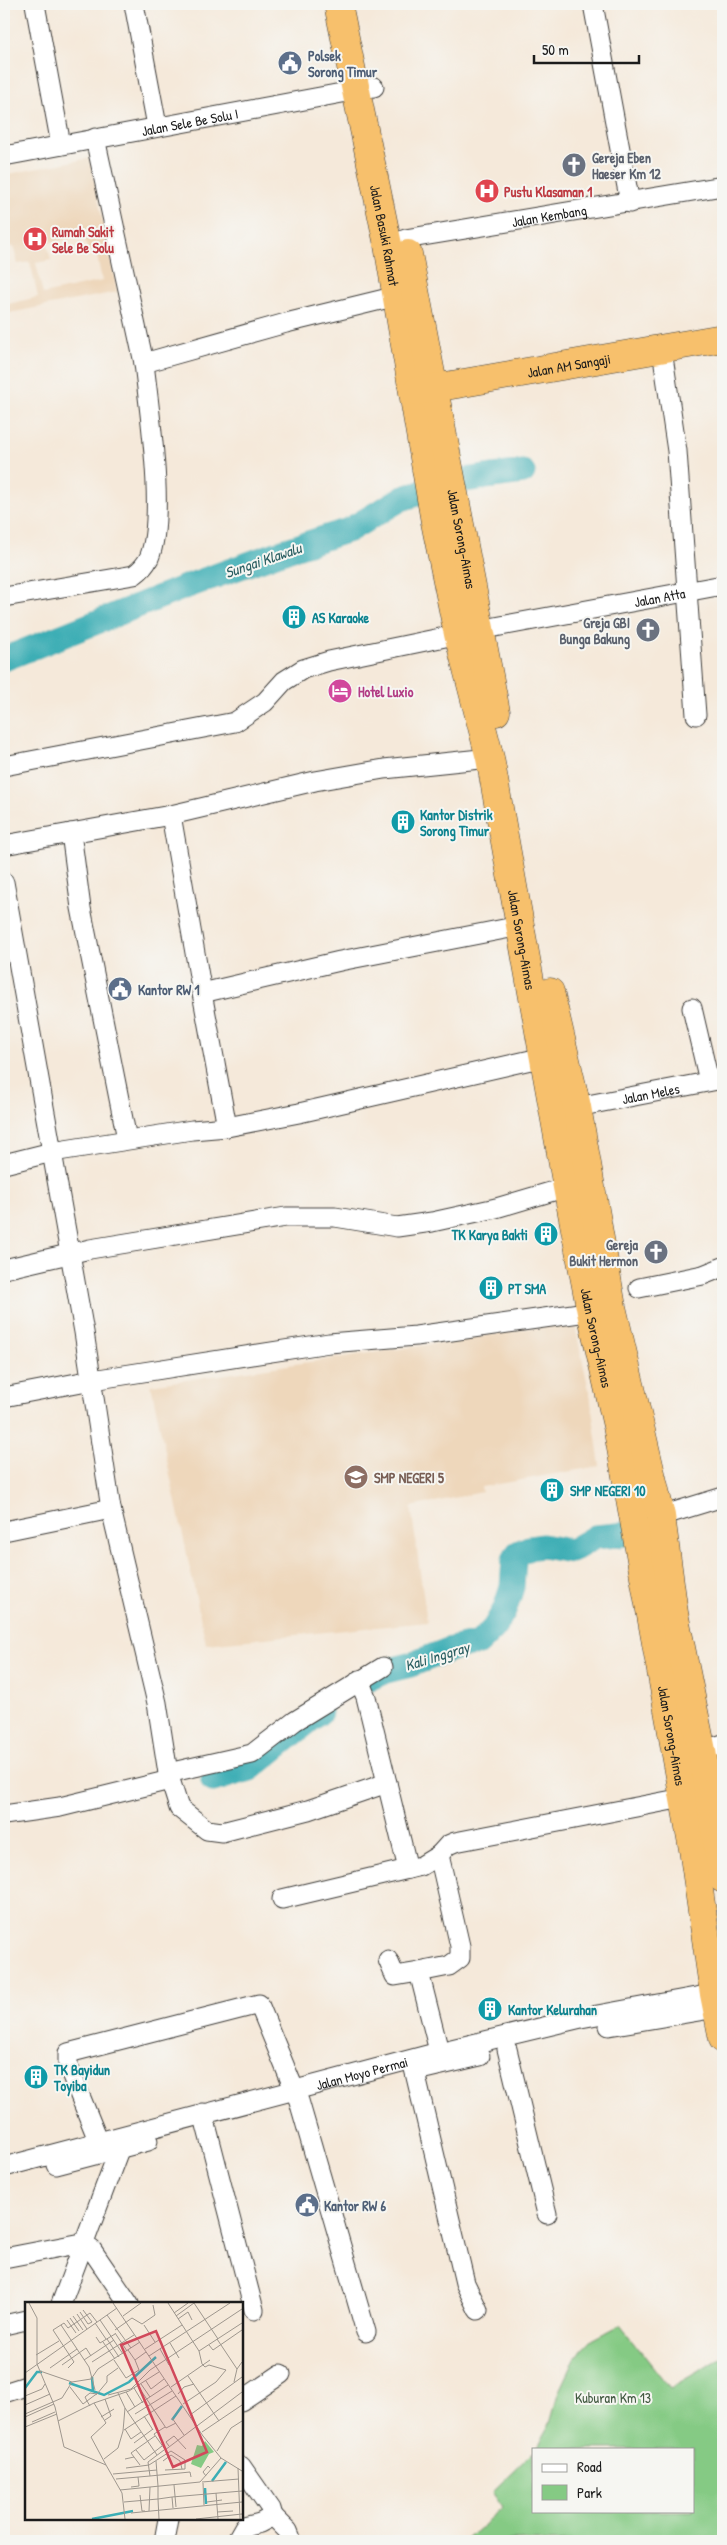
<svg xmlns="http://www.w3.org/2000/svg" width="727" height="2545" font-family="'Patrick Hand',sans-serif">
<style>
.built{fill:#eed7bb;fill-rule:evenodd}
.green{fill:#85ca84;stroke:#507350}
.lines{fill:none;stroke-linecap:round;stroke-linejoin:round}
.river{stroke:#3caeb5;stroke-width:25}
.minor-casing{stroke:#3d3b38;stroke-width:21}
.highway-casing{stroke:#3d3b38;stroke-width:29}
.minor{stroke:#fff;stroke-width:19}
.highway{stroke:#f7c06c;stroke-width:28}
.labels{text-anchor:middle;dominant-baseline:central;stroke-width:4;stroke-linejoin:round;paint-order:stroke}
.service-label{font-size:14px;font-weight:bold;fill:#4e5e75;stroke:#f6f6f2;text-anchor:start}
.street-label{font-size:14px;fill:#1c1c1c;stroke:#f6f6f2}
.worship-label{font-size:14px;font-weight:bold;fill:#5b616d;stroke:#f6f6f2;text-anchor:end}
.health-label{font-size:14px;font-weight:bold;fill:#be3a42;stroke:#f6f6f2;text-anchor:start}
.culture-label{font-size:14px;font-weight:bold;fill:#0d838f;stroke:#f6f6f2;text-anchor:start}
.hotel-label{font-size:14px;font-weight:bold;fill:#b23c85;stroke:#f6f6f2;text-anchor:start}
.education-label{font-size:14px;font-weight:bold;fill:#785e54;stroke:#f6f6f2;text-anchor:start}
.park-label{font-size:14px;fill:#415940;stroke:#f6f6f2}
.water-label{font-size:15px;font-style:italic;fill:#2a5e61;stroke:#f6f6f2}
.inset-river{fill:none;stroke:#3caeb5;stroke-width:2.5}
.inset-road{fill:none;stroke:#9e978e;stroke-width:1}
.view{fill:#d1495b;fill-opacity:0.15;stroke:#d1495b;stroke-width:2.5}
.inset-edge{fill:none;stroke:#1c1c1c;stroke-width:2.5}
</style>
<rect width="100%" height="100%" fill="#f6f6f2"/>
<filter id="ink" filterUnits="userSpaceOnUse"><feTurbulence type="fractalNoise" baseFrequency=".02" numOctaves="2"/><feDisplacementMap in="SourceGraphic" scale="10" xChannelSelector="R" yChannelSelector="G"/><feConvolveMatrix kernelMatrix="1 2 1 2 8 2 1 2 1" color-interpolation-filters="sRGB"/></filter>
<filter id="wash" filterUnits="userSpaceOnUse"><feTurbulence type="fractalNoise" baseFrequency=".0096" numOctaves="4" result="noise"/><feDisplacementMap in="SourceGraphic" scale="20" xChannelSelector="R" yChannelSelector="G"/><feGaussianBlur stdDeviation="1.12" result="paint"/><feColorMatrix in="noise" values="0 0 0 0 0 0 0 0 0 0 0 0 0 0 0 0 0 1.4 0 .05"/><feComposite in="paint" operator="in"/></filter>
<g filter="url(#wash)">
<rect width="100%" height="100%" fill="#f5e9da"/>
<g class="built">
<path d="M90,158L117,292L4,314V305L38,297L30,262L18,264L13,246L4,248V175ZM84,235L88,252L96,250L102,281L43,294L36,263L51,260L47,243Z"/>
<path d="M574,1321L590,1395L600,1466L481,1487L482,1492L411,1507L427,1622L206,1644L151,1385L467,1339Z"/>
</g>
<path class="green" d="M620,2325L670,2388L723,2357V2541H465L503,2508L492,2492L533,2452V2511H693V2449H536L549,2426L559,2391L574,2359L592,2340Z"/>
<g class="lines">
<g class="river">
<path d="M4,659L185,587L287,550L349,530L401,499L456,481L523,472"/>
<path d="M360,1683L386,1671L410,1665L451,1649L479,1643L494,1628L505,1609L512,1587L514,1560L518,1553L529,1548L542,1546L571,1551L595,1537L628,1534"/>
<path d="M213,1780L250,1769L320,1712"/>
</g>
</g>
</g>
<g filter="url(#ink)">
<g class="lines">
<defs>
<g id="minor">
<path d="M35,4L61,145"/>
<path d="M134,4L157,126"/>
<path d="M593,4L630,203"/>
<path d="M95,138L144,363L286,323L397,296"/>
<path id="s1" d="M4,156L374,87"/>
<path id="s2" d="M405,239L723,186"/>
<path d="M662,350L677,451L696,715"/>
<path d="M4,597L134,575C141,570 145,566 149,558C166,518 149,409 144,363"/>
<path id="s3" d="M4,766L235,722L265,702L284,681L303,669L329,661L479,630L723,585"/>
<path d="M171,815L202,993L340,961L520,926"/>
<path d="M71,833L81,908L127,1139"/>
<path d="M4,845L171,815L315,781L384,769L490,758"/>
<path d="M4,882L84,1332L111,1509L157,1703L168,1773L179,1808L207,1830L222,1832L308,1810L387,1783"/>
<path d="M202,993L227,1127"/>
<path d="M692,1008L709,1081"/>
<path id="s4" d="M577,1107L723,1079"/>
<path d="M4,1164L52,1152L192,1130L227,1127L299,1113L544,1057"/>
<path d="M4,1269L90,1249L286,1217H335L397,1227L432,1222L496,1208L567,1187"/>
<path d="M639,1288L703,1275L723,1267"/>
<path d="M4,1397L92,1380L329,1343L416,1336L601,1310"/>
<path d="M661,1516L723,1497"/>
<path d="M4,1531L111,1509"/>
<path d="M359,1680L366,1697L408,1869"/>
<path d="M702,1751L723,1744"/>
<path d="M168,1773L252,1754L295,1721L383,1667"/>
<path d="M4,1815L60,1807L170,1780"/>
<path d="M439,1855L448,1845L455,1842L683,1798"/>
<path d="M282,1899L421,1866L439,1855L460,1946V1958L449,1966L419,1972L442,2063"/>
<path d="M388,1960L395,1976L419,1972"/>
<path d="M609,2026L723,2007"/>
<path d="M507,2049L547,2214"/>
<path d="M412,2060L465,2283L478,2310"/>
<path d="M416,2071L480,2056"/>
<path d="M203,2113L254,2310"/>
<path d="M98,2140L68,2066V2053L259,2004L299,2101L366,2332"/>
<path d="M56,2165L148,2141"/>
<path id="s5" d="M4,2167L439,2052L581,2018L723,1992"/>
<path d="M4,2258L82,2243L92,2250L129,2304"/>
<path d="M61,2304L122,2142"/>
<path d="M4,2325L26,2320"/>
<path d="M4,2393L26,2386"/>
<path d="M241,2401L281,2374"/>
<path d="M273,2516L288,2531L292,2541"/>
<path d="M164,2541L168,2519"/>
<path d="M236,2541L244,2527L260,2523L273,2516L271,2509L241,2466"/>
</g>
<g id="highway">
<path id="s6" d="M338,4L388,245L435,522L458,634L490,758L567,1187L591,1312L617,1426L693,1849L714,1994L723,2039"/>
<path id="s7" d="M408,254L496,712"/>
<path id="s8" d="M417,391L723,338"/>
<path d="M550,992L577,1107L612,1307L661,1516L674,1613L702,1751L723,1879"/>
</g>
</defs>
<use href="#minor" class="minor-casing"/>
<use href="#highway" class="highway-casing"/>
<use href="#minor" class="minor"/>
<use href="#highway" class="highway"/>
</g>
</g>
<defs>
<symbol id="civic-disc" viewBox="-11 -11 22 22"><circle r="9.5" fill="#5c6f8a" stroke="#f6f6f2"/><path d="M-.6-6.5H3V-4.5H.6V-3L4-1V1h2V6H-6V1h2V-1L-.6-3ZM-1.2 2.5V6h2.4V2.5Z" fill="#fff"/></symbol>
<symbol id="church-disc" viewBox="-11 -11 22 22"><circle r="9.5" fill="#6b7280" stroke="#f6f6f2"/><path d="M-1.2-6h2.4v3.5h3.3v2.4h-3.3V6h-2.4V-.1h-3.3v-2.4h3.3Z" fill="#fff"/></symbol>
<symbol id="hospital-disc" viewBox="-11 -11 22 22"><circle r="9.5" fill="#e0444e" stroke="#f6f6f2"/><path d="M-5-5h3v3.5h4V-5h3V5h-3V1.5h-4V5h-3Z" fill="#fff"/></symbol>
<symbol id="building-disc" viewBox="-11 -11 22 22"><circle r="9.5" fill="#0f9aa8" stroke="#f6f6f2"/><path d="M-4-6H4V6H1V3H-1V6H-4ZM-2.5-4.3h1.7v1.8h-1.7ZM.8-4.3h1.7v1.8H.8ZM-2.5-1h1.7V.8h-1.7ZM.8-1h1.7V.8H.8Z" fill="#fff"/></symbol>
<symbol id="hotel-disc" viewBox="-11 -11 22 22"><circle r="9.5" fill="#d1479c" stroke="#f6f6f2"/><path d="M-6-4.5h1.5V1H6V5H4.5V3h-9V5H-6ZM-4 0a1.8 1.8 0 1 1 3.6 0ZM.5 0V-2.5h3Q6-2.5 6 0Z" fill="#fff"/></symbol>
<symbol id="school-disc" viewBox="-11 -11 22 22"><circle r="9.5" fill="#8d6e63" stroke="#f6f6f2"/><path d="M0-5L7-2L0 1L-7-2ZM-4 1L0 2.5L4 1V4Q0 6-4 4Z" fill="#fff"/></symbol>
</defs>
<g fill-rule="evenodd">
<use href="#civic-disc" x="276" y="49" width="28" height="28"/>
<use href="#church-disc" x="560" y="151" width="28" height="28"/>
<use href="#hospital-disc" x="473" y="177" width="28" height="28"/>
<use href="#hospital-disc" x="21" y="225" width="28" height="28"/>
<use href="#building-disc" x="280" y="603" width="28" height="28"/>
<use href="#church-disc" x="634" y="616" width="28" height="28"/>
<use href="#hotel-disc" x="326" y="677" width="28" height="28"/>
<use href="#building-disc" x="389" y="808" width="28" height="28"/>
<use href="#civic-disc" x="106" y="975" width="28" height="28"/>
<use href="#building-disc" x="532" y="1220" width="28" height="28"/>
<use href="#church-disc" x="642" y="1238" width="28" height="28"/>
<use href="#building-disc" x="477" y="1274" width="28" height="28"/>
<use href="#school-disc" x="342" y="1463" width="28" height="28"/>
<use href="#building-disc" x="538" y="1476" width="28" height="28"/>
<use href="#building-disc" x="476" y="1995" width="28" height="28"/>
<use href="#building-disc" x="22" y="2063" width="28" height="28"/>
<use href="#civic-disc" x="293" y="2191" width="28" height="28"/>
</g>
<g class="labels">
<g class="service-label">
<text x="308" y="55">Polsek<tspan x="308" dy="16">Sorong Timur</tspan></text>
<text x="138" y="989">Kantor RW 1</text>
<text x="324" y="2205">Kantor RW 6</text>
</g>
<g class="street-label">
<text stroke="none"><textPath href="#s1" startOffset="189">Jalan Sele Be Solu I</textPath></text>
<text stroke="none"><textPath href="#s2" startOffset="146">Jalan Kembang</textPath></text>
<text stroke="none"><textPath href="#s6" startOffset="236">Jalan Basuki Rahmat</textPath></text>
<text stroke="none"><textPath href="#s8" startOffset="154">Jalan AM Sangaji</textPath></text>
<text stroke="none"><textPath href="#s7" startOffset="290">Jalan Sorong-Aimas</textPath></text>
<text stroke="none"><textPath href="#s3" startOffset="686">Jalan Atta</textPath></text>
<text stroke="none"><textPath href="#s6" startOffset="954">Jalan Sorong-Aimas</textPath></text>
<text stroke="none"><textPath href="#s4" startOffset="75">Jalan Meles</textPath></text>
<text stroke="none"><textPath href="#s6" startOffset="1359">Jalan Sorong-Aimas</textPath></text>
<text stroke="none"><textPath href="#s6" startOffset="1764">Jalan Sorong-Aimas</textPath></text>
<text stroke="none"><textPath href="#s5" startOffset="370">Jalan Moyo Permai</textPath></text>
</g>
<g class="worship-label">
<text x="592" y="157" text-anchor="start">Gereja Eben<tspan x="592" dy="16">Haeser Km 12</tspan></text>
<text x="630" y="622">Greja GBI<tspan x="630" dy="16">Bunga Bakung</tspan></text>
<text x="638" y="1244">Gereja<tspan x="638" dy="16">Bukit Hermon</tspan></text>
</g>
<g class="health-label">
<text x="504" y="191">Pustu Klasaman 1</text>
<text x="52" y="231">Rumah Sakit<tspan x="52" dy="16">Sele Be Solu</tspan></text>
</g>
<g class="culture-label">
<text x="312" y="617">AS Karaoke</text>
<text x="420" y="814">Kantor Distrik<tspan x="420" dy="16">Sorong Timur</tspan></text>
<text x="528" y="1234" text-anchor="end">TK Karya Bakti</text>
<text x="508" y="1288">PT SMA</text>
<text x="570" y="1490">SMP NEGERI 10</text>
<text x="508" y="2009">Kantor Kelurahan</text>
<text x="54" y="2069">TK Bayidun<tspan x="54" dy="16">Toyiba</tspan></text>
</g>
<g class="hotel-label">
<text x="358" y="691">Hotel Luxio</text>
</g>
<g class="education-label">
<text x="374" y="1477">SMP NEGERI 5</text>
</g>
<g class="park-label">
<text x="613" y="2397">Kuburan Km 13</text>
</g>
<g class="water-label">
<text transform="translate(263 560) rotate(-19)">Sungai Klawalu</text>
<text transform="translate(437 1656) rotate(-17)">Kali Inggray</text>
</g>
</g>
<g transform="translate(25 2302)">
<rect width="218" height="218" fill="#f5e9da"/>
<path d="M180,139L189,150L184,152L176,166L166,162L172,143L177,144Z" fill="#85ca84"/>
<path class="inset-river" d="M67,75L68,90M44,81L79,93L104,80L131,55M0,86L12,70H17M147,118L157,104M187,179L201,160M180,186L181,202M67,217L108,209"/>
<path class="inset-road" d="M4,1L12,16V62L30,105L39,145L81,163L97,191L100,217M88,1L178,134L196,156L217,169M143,1L174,49L177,62M58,8L67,20M55,10L63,22L67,20M149,11L163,1M52,12L62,27M82,13L106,46M48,14L58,28M98,14L116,1M151,14L169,1L193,37M45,16L54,29M153,17L163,10L167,18M42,18L51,31M75,18L98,52M70,21L81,37M36,23L64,65L70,88M119,23L130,40M90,28L107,16L117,22L130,13L128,3M90,31L102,49M71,35L75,41L90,32M82,37L94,55M192,37L212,67M78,40L90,57M145,41L154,56M184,43L188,48L217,28M120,47L157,23M135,47L144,63M103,48L110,58L121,50M174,49L217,21M11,53L34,39M124,54L205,1M59,58L89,38M89,58L101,76L114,68L110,58M67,60L109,33M37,63L61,46L66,54M25,66L52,47M43,66L49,60L28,28L39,21L43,26L65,11L72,20M15,69L47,80L66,77L73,67L115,40M0,71L92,6M163,74L194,119M121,79L126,87L139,77M209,80L212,67L217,60M116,82L125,95M113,84L141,126L151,121M45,85L58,102L62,99L65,104M146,85L185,58M109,86L118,101M101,90L110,105M72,92L65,91L60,95L62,99L70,93L72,92L82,80V74L93,66M153,92L159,85L169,82M83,93L106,87L125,68L217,7M0,94L17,87L20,82M158,102L191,80L201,68L184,63L180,65L177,62M0,103L25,92M100,106L132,153M102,110L143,83M0,112L37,96L47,80M110,112L147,89M165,113L217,75M119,114L128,128M0,115L29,102M76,115L89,107M147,116L159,133M80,118L86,114L80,97M33,119L69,101M7,120L30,110M0,125L32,112M100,127L106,137L116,130M99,128L151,94M177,130L217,103M109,141L128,127M144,144L141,140L149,134L161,147M139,146L129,132L140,125M111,148L119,158L137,144M140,148L217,90M192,149L206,126L217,119M109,155L106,151L130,134M79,157L93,146L98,129L100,106L93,91M100,157L109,155L115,163M131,159L133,184M138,159L146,153L155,159L157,167M123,160L125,174L165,170L166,175M123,160L139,148M81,163L66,135L81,121L69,101L104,89L134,70M101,166L124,163L146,149L160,158V167L140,168M213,166L215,217M88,172L132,168M181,174L178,170L183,164L185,166M91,177L125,174M177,180L214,177M178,181L179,203M149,183L151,205M106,185L114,184L113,175M95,188L175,180L196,156M191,191L193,217M115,193L117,209H120M99,200L133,197V184M182,200L197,198M148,206L147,195L217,189M124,209L125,185M192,210L208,209M106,211L217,200M134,217L133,197L147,195M171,217L217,212"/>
<path class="view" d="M131,29L182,150L148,165L96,43Z"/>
<rect width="218" height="218" class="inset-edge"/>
</g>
<rect width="727" height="2545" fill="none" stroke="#f6f6f2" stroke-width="20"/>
<rect x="532" y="2448" width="162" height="65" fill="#f6f6f2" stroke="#9f9f9c"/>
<rect x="542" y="2464" width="25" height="8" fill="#ffffff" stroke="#9f9f9c"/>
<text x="577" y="2472" font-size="15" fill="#1c1c1c">Road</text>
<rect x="542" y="2485" width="25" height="15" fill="#85ca84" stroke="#9f9f9c"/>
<text x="577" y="2498" font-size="15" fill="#1c1c1c">Park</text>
<path d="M534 55v8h105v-8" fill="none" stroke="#1c1c1c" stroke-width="2.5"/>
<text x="542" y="55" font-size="15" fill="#1c1c1c" stroke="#f6f6f2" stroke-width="4" paint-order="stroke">50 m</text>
</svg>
